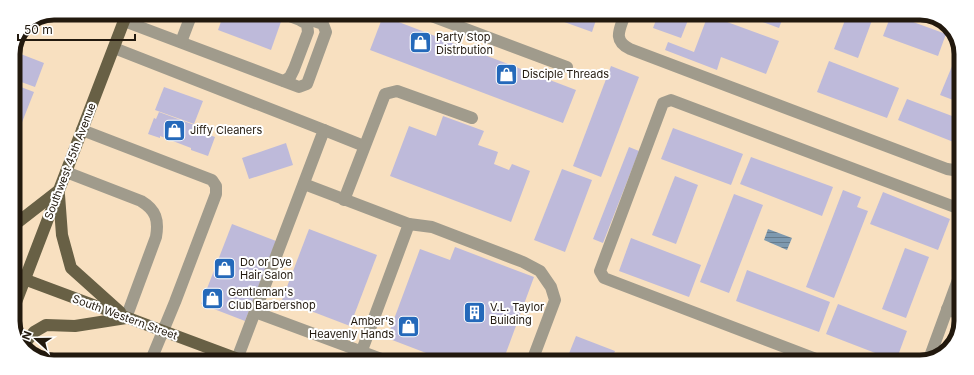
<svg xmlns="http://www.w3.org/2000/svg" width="974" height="375" font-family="Inter,sans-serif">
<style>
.water{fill:url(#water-rules)}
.building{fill:#bebada}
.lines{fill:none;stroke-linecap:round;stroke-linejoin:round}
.minor{stroke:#a09b8c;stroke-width:12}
.major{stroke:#686045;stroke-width:12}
.labels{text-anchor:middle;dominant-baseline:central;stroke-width:4;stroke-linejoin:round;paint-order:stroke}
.poi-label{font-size:11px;fill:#22190e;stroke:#fff;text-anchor:start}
.street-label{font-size:11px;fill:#22190e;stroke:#fff}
.rim{fill:none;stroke:#22190e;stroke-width:5}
</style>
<defs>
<pattern id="water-rules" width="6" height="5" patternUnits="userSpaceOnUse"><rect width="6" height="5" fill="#7d99af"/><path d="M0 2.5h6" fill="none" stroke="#667c8d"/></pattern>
</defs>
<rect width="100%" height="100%" fill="#f8e0c0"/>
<path class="water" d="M768,229L792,238L787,250L764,240Z"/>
<g class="building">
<path d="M224,13L276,14L283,16L271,50L218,30Z"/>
<path d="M542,14H598L592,32Z"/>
<path d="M658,15H690L681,38L653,28Z"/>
<path d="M708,15L779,41L766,74L721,57L717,70L665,50L668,42L694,52Z"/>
<path d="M759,15H784L779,28L757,20Z"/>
<path d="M847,15H874L858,58L834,49Z"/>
<path d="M891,15H894L946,34L938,56L883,36Z"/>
<path d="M383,16L576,90L563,123L370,50Z"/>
<path d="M960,47L961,51V103L940,95Z"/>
<path d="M13,51L44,63L35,87L13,79Z"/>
<path d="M829,61L899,88L887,118L817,92Z"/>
<path d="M611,66L639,77L601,177L573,166Z"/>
<path d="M13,84L34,92L17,135L13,134Z"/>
<path d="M164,87L203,101L194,124L155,110Z"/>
<path d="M907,99L960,119V132L956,143L898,120Z"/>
<path d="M159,112L200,127L198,131L215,137L208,156L191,150V148L160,136V138L148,134L154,118L156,119Z"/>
<path d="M443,116L484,131L478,145L498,152L494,164L509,170L512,164L530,171L511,222L390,176L409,126L436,136Z"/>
<path d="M673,128L743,154L731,185L661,159Z"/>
<path d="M286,143L293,165L249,179L242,158Z"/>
<path d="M629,147L639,151L603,243L593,239Z"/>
<path d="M751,157L833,187L822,216L740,184Z"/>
<path d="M562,169L592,180L565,252L534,240Z"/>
<path d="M675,176L698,185L676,244L652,235Z"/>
<path d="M843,190L861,197L857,207L868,211L834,298L806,287Z"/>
<path d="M883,192L950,219L938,250L870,224Z"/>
<path d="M734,194L763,205L729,293L700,282Z"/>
<path d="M232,224L276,241L245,321L201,304Z"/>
<path d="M309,229L377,255L350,326L282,300Z"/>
<path d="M631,238L701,265L689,297L619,271Z"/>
<path d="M455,247L534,277L503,361H447L387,338L420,249L450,260Z"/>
<path d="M905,248L929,257L906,318L882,309Z"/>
<path d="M747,270L830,302L819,332L736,301Z"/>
<path d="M838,304L907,331L896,361L826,334Z"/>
<path d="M576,336L615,351L611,361H566Z"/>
</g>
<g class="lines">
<g class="minor">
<path d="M284,14L300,20L307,24L308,32L294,69L290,77L284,81"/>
<path d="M426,14L567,67"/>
<path d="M625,14C620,29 612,40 630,49L947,169L960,171"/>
<path d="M124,21L299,87L307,84L326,32L323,24L294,14"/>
<path d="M181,42L192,13"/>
<path d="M114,48L324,130L237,359L238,360"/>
<path d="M82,130L212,180L216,186V194L175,302L151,360"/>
<path d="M324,130L364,146"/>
<path d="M66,172L141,201C156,210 159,220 156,237L126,318"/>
<path d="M304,184L409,224"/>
<path d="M344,200L385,94L397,91L472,118"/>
<path d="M947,309L959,314"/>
<path d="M255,312L387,361"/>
<path d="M929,359L959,277"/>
<path d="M358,361L409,224L432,227L523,262L540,271L551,287L555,300L532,361"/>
<path d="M824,362L604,278L600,271L663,103L671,100L960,209"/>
</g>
<g class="major">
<path d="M59,195L62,235L71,268L120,312"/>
<path d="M13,226L58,191"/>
<path d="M13,275L241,360"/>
<path d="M13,310L127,13"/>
<path d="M22,347L34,332L46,325L75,326L126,318"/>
</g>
</g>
<defs>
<symbol id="shop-square" viewBox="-11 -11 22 22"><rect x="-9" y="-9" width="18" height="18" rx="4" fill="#2469ba" stroke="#fff"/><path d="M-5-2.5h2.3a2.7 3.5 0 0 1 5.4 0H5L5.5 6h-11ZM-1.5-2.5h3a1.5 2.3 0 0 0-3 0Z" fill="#fff"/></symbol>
<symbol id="building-square" viewBox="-11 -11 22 22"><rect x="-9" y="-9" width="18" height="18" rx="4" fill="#2469ba" stroke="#fff"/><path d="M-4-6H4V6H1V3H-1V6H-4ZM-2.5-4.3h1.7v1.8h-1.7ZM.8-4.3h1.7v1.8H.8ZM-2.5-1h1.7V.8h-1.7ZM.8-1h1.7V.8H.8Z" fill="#fff"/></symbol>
</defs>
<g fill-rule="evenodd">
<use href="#shop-square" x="408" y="30" width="25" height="25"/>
<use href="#shop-square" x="494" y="62" width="25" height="25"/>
<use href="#shop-square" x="162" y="118" width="25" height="25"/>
<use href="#shop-square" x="212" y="256" width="25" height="25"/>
<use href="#shop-square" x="200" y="286" width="25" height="25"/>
<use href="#building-square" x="462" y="300" width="25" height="25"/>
<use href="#shop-square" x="396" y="314" width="25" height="25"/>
</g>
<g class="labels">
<g class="poi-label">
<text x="436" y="37">Party Stop<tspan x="436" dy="13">Distrbution</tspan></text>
<text x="522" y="74">Disciple Threads</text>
<text x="190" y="130">Jiffy Cleaners</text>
<text x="240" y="262">Do or Dye<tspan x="240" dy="13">Hair Salon</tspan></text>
<text x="228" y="292">Gentleman's<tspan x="228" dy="13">Club Barbershop</tspan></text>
<text x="490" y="307">V.L. Taylor<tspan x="490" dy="13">Building</tspan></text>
<text x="394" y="321" text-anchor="end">Amber's<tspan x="394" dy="13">Heavenly Hands</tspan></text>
</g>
<g class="street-label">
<text transform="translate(70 161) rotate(-69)">Southwest 45th Avenue</text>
<text transform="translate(125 317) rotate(20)">South Western Street</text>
</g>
</g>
<path d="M0 0H974V375H0ZM54 20H920A34 34 0 0 1 954 54V321A34 34 0 0 1 920 355H54A34 34 0 0 1 20 321V54A34 34 0 0 1 54 20Z" fill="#fff" fill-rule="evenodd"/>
<path class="rim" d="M54 20H920A34 34 0 0 1 954 54V321A34 34 0 0 1 920 355H54A34 34 0 0 1 20 321V54A34 34 0 0 1 54 20Z"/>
<g transform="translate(36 339) rotate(291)" stroke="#ffffff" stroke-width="3" paint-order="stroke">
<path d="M0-3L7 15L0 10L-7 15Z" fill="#22190e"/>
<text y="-6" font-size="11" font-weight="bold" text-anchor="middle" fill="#22190e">N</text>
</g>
<path d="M18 34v6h117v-6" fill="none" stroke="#22190e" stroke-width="2"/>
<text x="24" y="34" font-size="12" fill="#22190e" stroke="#ffffff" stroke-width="3" paint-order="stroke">50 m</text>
</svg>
